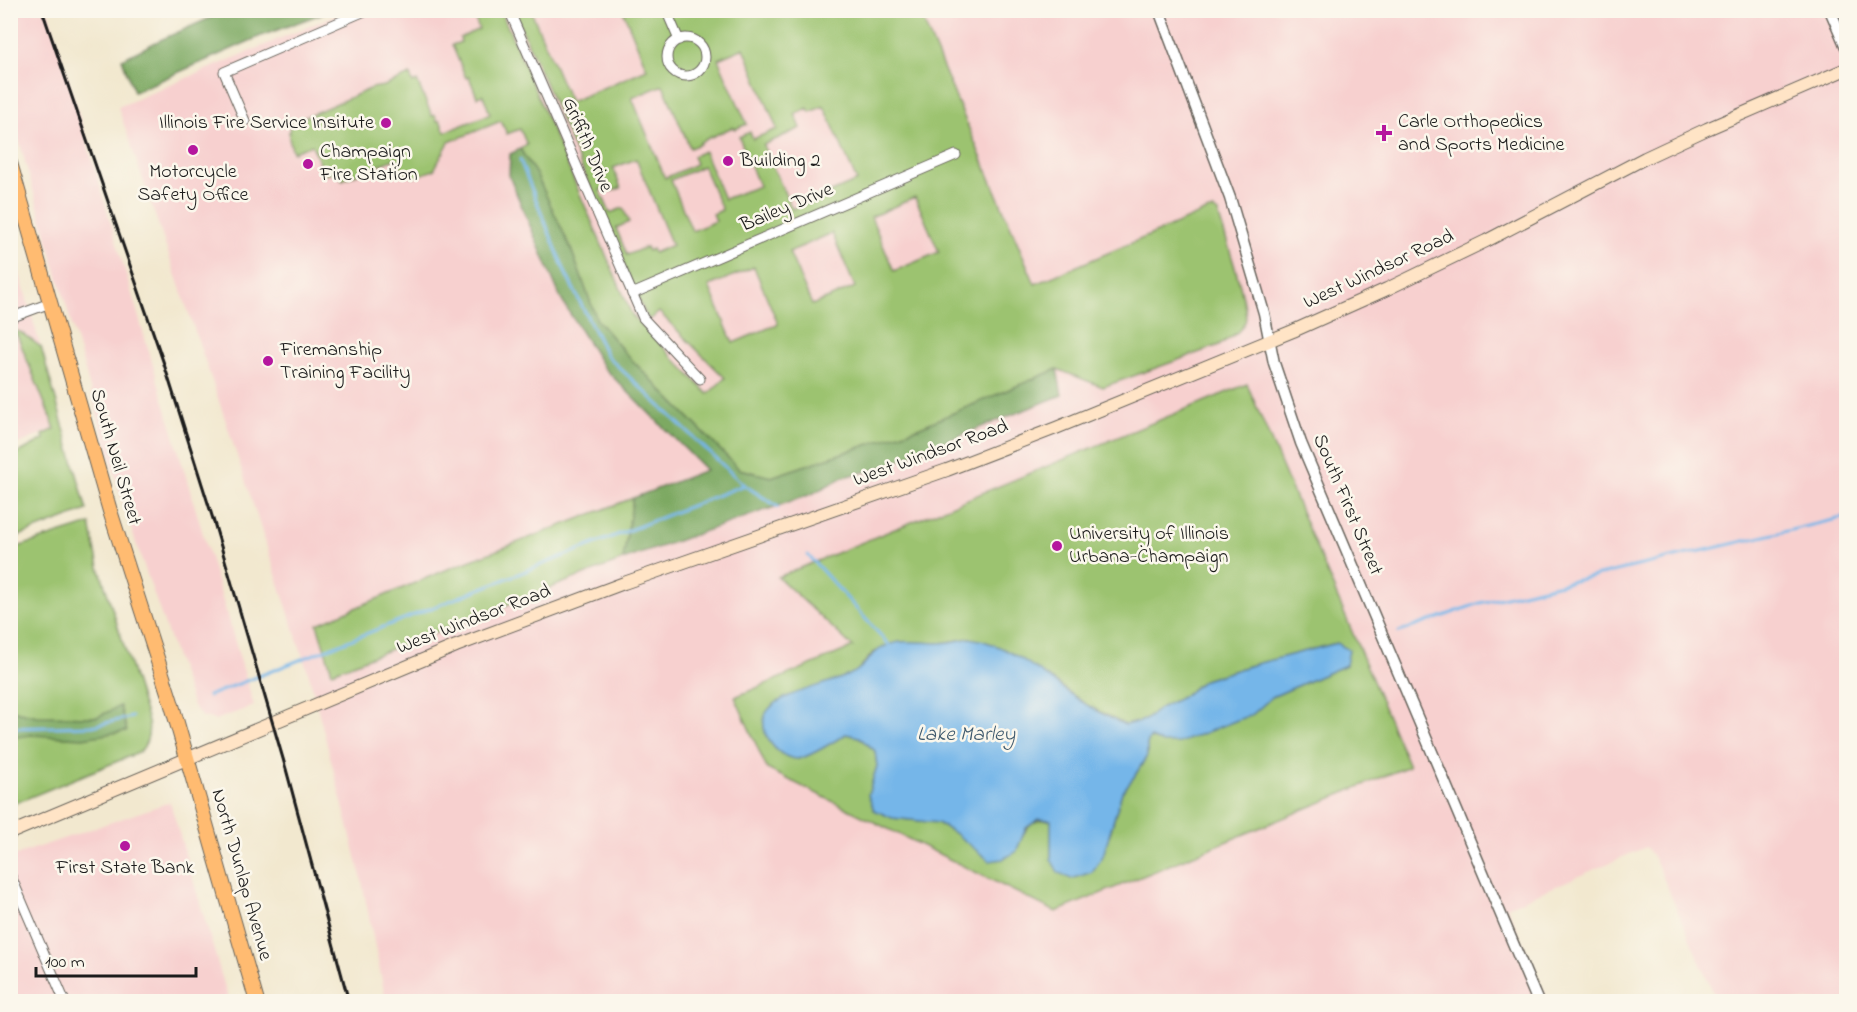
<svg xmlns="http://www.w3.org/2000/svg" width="1857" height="1012" font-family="'Indie Flower',sans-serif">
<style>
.built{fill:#f7d0cf}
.green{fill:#9cc36f;stroke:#5c7046;stroke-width:1.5;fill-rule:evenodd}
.forest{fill:#7da962;stroke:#4c623f;stroke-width:1.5}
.water{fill:#74b6e9;stroke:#486982;stroke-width:1.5}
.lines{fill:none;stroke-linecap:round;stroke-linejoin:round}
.stream{stroke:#74b6e9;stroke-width:3}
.minor-casing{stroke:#67635b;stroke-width:11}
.tertiary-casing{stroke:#67635b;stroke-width:13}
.secondary-casing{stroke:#67635b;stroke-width:14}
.primary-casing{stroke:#67635b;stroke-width:16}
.minor{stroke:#fff;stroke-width:9}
.tertiary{stroke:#fff;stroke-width:10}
.secondary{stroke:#ffe4c6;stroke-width:12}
.primary{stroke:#ffbb71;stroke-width:14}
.rail{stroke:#1c1c1c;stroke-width:3}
.poi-dot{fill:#b5179e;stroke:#fbf7ec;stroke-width:2}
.labels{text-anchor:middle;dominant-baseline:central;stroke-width:5;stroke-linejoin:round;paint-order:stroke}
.poi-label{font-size:20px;fill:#1c1c1c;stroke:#fbf7ec;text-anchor:start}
.street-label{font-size:20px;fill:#1c1c1c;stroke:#fbf7ec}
.water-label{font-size:21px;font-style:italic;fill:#3f5a6e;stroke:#fbf7ec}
</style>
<rect width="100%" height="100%" fill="#fbf7ec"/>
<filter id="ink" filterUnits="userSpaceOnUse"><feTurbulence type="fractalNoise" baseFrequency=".0167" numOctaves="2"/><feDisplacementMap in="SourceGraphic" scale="12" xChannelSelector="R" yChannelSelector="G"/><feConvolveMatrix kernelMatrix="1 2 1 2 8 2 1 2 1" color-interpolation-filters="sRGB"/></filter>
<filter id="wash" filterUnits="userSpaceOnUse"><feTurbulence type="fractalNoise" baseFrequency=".008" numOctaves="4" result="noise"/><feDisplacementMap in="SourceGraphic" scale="24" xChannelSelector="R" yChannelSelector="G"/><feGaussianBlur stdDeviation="1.35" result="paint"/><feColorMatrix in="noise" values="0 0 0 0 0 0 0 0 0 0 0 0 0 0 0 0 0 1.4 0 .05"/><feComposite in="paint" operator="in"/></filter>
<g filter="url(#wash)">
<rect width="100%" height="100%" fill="#f2e8cf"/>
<g class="built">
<path d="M11,10L48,11L254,706L215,720L201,716L193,706L128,520L11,113Z"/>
<path d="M345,11H1846V1001H1717L1655,859L1646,847L1507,907L1548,1001H386L360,872L309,675L224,416L118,107Z"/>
<path d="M10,240L63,425L11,447H10Z"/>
<path d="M170,802L229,1001H11L10,857Z"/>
</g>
<g class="green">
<path d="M472,11H501L632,315L708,394L725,378L659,312L651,319L647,318L514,11H531L570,102L647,69L623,11H919L1035,284L1209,210H1214L1218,213C1223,230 1251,310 1245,322C1240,333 1227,340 1217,346L1103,387L1057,369L918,428L771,477L739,469L627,355L597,320L571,249L536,174L520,149L527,145L520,129L507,134L501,121L449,142L434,170L414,177L405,174L397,158L342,180L338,170L325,175L312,145L293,152C289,141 287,134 291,123L372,88L384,86L410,75L413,83L417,81L432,116L435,115L437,121L440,120L445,132L490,114L483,95L477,97L469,77L466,78L452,45L461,42L460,38L479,29ZM744,48L777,129L753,139L750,132L739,137L759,186L724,199L704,151L693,156L696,164L665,178L632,98L663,85L690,148L700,144V142L733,127L735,129L747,124L718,59ZM824,106L857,181L792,209L763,145L801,128L795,114L808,108L810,112ZM636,159L672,245L654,253L652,249L648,251L646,247L627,255L616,228L629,222L623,208L610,213L600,190L608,186L611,191L621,188L613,168ZM703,166L722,210L713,214L716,221L692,231L671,180ZM915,197L939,252L894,271L871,217ZM832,233L855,287L812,305L789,252ZM754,267L778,324L733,343L709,286Z"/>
<path d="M16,331L20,332L41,347L87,510L11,539V457L44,439L43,435L55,429L17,335L11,337V333Z"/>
<path d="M1247,384L1409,766L1056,912L767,769L735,697L853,647L778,577ZM970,638L1051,679L1087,705L1125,725L1145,720L1160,708L1182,697L1204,680L1252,665L1337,643L1346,665L1272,697L1252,714L1164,743L1150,738L1147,744V756L1134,777L1122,792L1110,834L1051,859L1052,820C1027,818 1024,832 1016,852L956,834L938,823L892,818L868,795L877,766L875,751L859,737L846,734L817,751L798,759L786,698L855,673L873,653L900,642L941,643Z"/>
<path d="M633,498L623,560L332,672L317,624L448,569Z"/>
<path d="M90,524L99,567L148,721C150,733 148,743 140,752L11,805V549Z"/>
</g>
<g class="forest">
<path d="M228,10L329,11L261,36L134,92L122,59L158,41Z"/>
<path d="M520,149L536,174L571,249L597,320L627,355L739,469L771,477L918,428L1057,369L1062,395L874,470L843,477L812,494L623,560L633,498L706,470L604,368L562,301L509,176L510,154Z"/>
<path d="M120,706L127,731L83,738L31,735L11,738V710L37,716L97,717Z"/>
</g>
<path class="water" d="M970,638C1015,645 1050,682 1087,705C1099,713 1112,719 1125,725L1145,720L1160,708L1182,697L1204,680L1252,665L1337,643L1349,650L1346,665L1272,697L1253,714L1179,743H1163L1150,738L1147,744V756L1134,777L1122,792L1103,856L1092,872L1071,879L1058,872L1051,859V820L1039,819L1026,828L1016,852L1003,859L990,861L956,834L938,823L892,818L874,810L868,795L877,766L875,751L859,737L846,734C835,741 808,758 797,759C776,759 753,727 769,709C783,692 832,684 853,673C866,667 871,651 888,645C903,639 922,643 938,643C948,643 959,640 970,638Z"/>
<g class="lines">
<g class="stream">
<path d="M520,160L566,274L607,356L744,485"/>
<path d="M808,555L891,647"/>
<path d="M1399,632L1480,603L1846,517"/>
<path d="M208,696L744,485L778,507"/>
<path d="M10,728L92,726L132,717"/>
</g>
</g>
</g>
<g filter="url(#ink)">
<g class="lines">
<defs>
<g id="minor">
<path d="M509,10L643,318L700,379"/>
<path d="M666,10L679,40"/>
<circle cx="686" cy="57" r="19"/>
<path d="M245,121L224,72L367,10"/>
<path d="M632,294L956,155"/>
<path d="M10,318L50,303"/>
<path d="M10,874L65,1002"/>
</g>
<g id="tertiary">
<path d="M1159,10L1230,198L1264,313L1274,363L1301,443L1538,1002"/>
<path d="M1830,10L1846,47"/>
</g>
<path id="secondary" d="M10,833L456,646L624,583L947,470L1056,428L1293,331L1387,289L1486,241L1645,158L1707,129L1846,69"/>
<path id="primary" d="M10,163L110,511L171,702L257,1002"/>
</defs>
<use href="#minor" class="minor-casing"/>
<use href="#tertiary" class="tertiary-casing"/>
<use href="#secondary" class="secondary-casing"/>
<use href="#primary" class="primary-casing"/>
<use href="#minor" class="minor"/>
<use href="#tertiary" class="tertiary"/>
<use href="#secondary" class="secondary"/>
<use href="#primary" class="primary"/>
<path class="rail" d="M42,10L163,361L213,519L286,769L349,1002"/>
</g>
</g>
<g class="poi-dot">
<circle cx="386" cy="123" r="6"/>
<path d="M1381 124h6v6h6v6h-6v6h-6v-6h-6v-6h6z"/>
<circle cx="193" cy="150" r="6"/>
<circle cx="728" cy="161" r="6"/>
<circle cx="308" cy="164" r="6"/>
<circle cx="268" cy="361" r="6"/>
<circle cx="1057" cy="546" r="6"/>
<circle cx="125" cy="846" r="6"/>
</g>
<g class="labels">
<g class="poi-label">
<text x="1398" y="122">Carle Orthopedics<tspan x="1398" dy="23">and Sports Medicine</tspan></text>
<text x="374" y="123" text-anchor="end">Illinois Fire Service Insitute</text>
<text x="320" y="152">Champaign<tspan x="320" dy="23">Fire Station</tspan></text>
<text x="740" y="161">Building 2</text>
<text x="193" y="172" text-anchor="middle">Motorcycle<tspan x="193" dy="23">Safety Office</tspan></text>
<text x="280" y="350">Firemanship<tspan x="280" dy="23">Training Facility</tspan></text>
<text x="1069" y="534">University of Illinois<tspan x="1069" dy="23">Urbana-Champaign</tspan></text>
<text x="125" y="868" text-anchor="middle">First State Bank</text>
</g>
<g class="street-label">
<text transform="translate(587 145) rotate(67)">Griffith Drive</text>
<text transform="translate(787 208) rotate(-23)">Bailey Drive</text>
<text transform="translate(1379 270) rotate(-25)">West Windsor Road</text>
<text transform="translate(931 454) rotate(-20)">West Windsor Road</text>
<text transform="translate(115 457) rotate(74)">South Neil Street</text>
<text transform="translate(1347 505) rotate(67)">South First Street</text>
<text transform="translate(474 620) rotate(-21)">West Windsor Road</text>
<text transform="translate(241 875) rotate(74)">North Dunlap Avenue</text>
</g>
<g class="water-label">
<text x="966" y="735">Lake Marley</text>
</g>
</g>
<rect width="1857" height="1012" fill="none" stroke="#fbf7ec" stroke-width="36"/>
<path d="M36 967v9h160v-9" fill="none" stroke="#1c1c1c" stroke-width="3"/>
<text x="45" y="967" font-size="18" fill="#1c1c1c" stroke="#fbf7ec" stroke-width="4.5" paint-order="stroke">100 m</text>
</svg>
